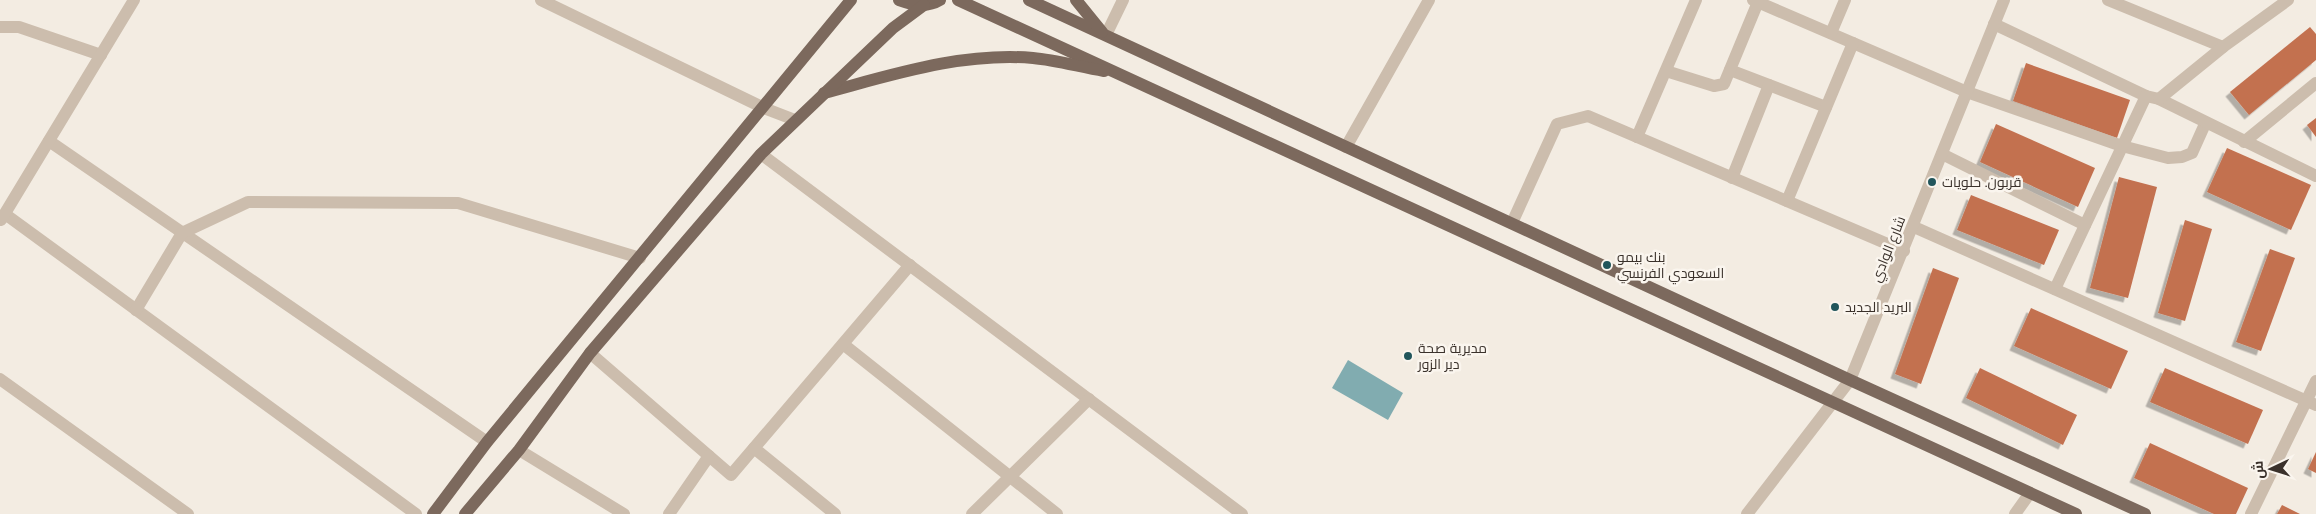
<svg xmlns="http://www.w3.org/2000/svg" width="2316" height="514" font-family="'DM Sans',Cairo,sans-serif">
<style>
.water{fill:#81acb0}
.building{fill:#c37150;filter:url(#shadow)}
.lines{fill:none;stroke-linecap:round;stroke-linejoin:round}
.minor{stroke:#ccbdad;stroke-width:12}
.major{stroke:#7c695d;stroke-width:12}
.poi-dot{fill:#21555b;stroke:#faf5ee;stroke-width:2}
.labels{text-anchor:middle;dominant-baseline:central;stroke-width:5;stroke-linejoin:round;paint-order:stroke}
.poi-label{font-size:14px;fill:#3a312b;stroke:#faf5ee;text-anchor:start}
.street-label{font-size:14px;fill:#3a312b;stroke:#faf5ee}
</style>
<defs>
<filter id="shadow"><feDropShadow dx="-4.5" dy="4.5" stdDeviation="0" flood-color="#0004"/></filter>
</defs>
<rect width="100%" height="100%" fill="#f3ece2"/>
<path class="water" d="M1348,360L1403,393L1388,420L1332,388Z"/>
<g class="building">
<path d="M2310,27L2316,34V60L2249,115L2230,92Z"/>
<path d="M2026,63L2130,100L2117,138L2013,101Z"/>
<path d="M2316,118V137L2307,125Z"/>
<path d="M1996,124L2095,168L2078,207L1980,162Z"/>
<path d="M2227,148L2311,185L2291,230L2207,192Z"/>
<path d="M2119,177L2157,187L2128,298L2090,288Z"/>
<path d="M1971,195L2059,230L2044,265L1957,230Z"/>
<path d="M2185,220L2212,229L2185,321L2158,313Z"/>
<path d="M2270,249L2295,258L2261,351L2236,342Z"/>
<path d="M1933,268L1959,278L1921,384L1895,374Z"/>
<path d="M2031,308L2128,351L2111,389L2014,346Z"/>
<path d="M1980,368L2077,415L2063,445L1966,398Z"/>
<path d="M2165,368L2263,410L2248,444L2150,402Z"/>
<path d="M2150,443L2248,488L2236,514H2214L2134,478Z"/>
<path d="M2316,452V473L2308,469Z"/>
<path d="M2282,505L2300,514H2277Z"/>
</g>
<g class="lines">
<g class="minor">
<path d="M541,0L764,108L795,120"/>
<path d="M1753,0L1967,92L2122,146L2168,158L2182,157L2192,153L2205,124"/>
<path d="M2108,0L2223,47"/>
<path d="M1994,24L2146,96L2159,99L2316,176"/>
<path d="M0,27H19L101,55"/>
<path d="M1831,33L1845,0"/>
<path d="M1106,35L1123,0"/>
<path d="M1730,70L1826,107"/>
<path d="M1666,71L1714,86L1724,84L1758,2"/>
<path d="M2159,99L2223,47L2288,0"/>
<path d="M1637,137L1696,0"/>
<path d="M49,141L487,442"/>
<path d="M2244,142L2316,83"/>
<path d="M1346,147L1429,0"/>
<path d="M761,154L1242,514"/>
<path d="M1942,154L2085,225"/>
<path d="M1732,178L1769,85"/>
<path d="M1787,201L1853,43"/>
<path d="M5,214L416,514"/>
<path d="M1,220L134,0"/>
<path d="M1512,223L1557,124L1588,116L1904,251"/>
<path d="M1914,227L2316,405"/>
<path d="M2055,289L2146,96"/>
<path d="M136,310L182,233L248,202L458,203L640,258"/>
<path d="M843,344L1057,514"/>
<path d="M590,353L731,475L910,265"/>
<path d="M0,379L188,514"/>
<path d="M754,448L835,514"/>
<path d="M519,450L624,514"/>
<path d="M669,514L709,456"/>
<path d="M972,514L1089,399"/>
<path d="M1747,514L1850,380L2004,0"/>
<path d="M2015,514L2030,493"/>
<path d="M2251,514L2316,381"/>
</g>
<g class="major">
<path d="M899,0C913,5 927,8 940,0"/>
<path d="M958,0L2076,514"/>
<path d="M1029,0L1850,380L2145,514"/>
<path d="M1076,0L1102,32"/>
<path d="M824,93C892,75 961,52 1033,58C1056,60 1080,67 1104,71"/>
<path d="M433,514L487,442L851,0"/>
<path d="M465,514L519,450L590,353L761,154L893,28L924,5"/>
</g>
</g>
<g class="poi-dot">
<circle cx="1932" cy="182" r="5"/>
<circle cx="1607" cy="265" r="5"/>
<circle cx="1835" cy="307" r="5"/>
<circle cx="1408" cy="356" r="5"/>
</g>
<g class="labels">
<g class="poi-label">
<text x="1942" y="182">قربون. حلويات</text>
<text x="1617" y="257">بنك بيمو<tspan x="1617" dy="16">السعودي الفرنسي</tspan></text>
<text x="1845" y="307">البريد الجديد</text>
<text x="1418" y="348">مديرية صحة<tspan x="1418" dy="16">دير الزور</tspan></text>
</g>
<g class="street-label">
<text transform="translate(1888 249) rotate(-68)">شارع الوادي</text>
</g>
</g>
<g transform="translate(2271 469) rotate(266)" stroke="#faf5ee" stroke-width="4" paint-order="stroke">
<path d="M0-4L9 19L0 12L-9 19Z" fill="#3a312b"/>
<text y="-8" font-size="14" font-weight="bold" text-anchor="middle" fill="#3a312b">ش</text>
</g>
</svg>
